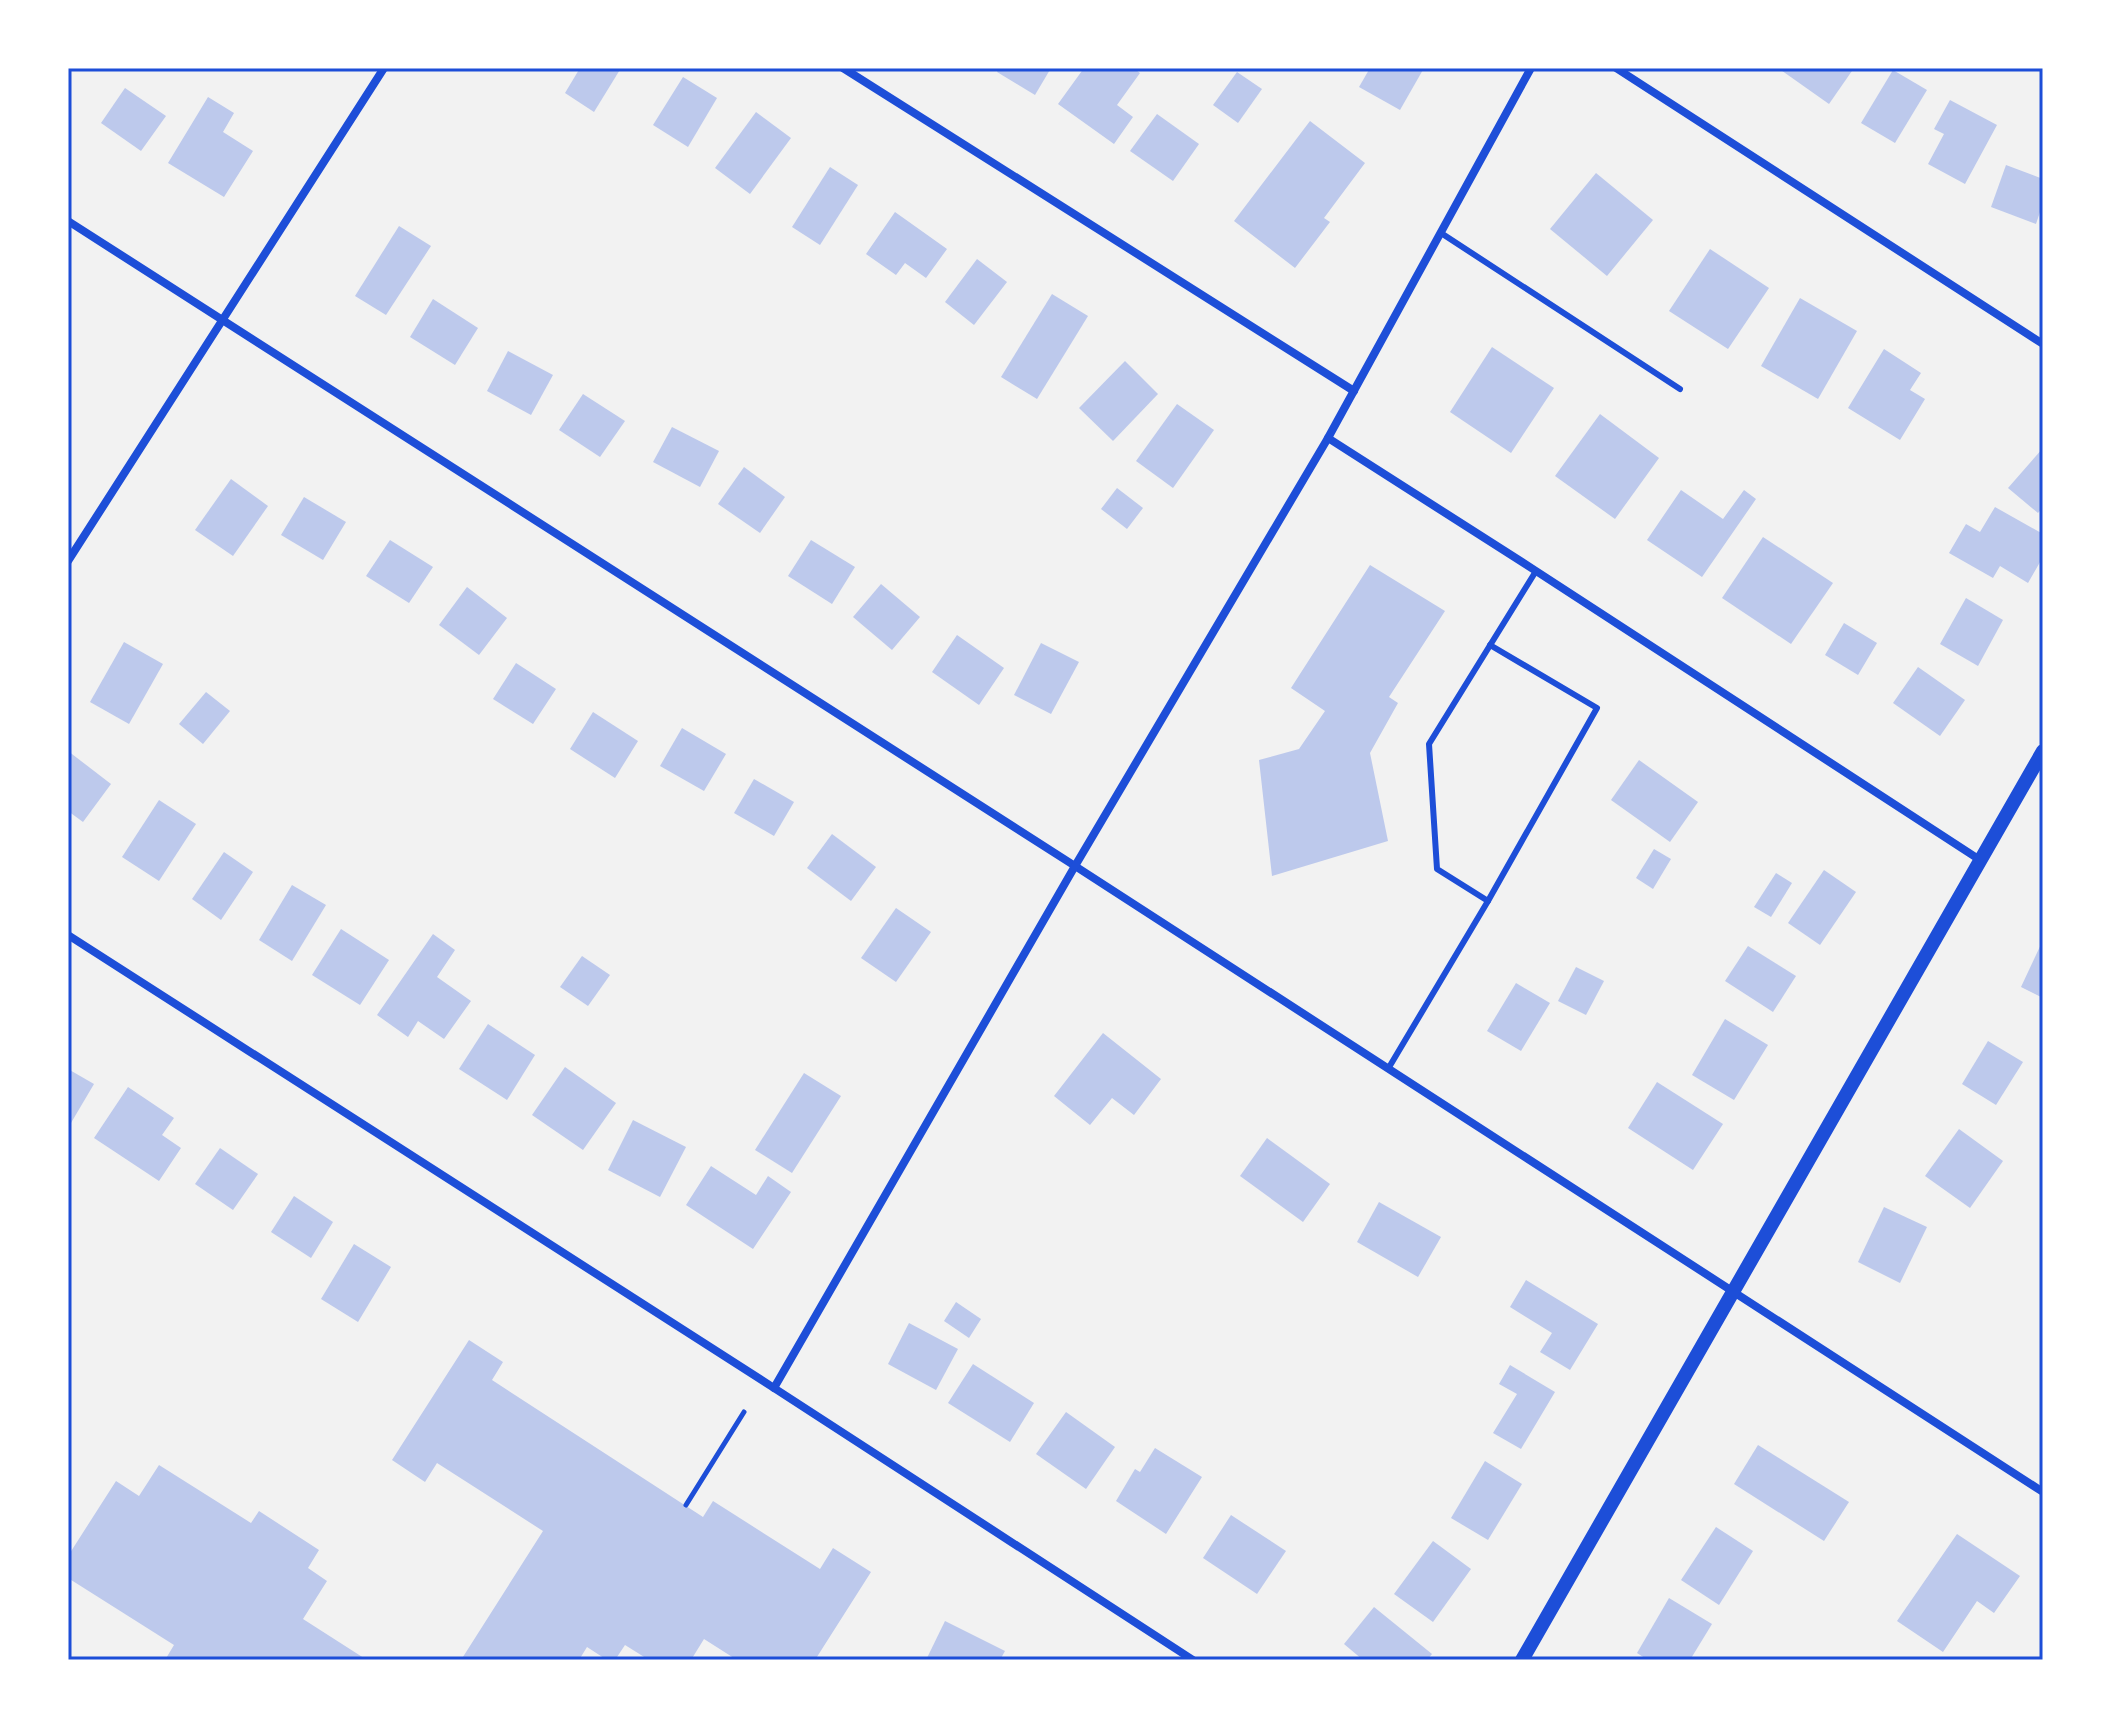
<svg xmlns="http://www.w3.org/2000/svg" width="2111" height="1728" font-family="'Roboto Condensed',sans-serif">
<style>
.building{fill:#bdc9ec}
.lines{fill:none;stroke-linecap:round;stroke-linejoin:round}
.path{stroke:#1d4ed8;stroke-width:5}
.service{stroke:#1d4ed8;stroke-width:6}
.minor{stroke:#1d4ed8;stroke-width:8}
.tertiary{stroke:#1d4ed8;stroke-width:14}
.neatline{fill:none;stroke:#1d4ed8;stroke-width:3}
</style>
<rect width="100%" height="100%" fill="#f2f2f2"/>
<g class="building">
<path d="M580,68H621L594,112L565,93Z"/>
<path d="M999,68H1051L1035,95L997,72Z"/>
<path d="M1084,68H1133L1140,73L1117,105L1133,117L1114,144L1058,104Z"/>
<path d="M1370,68H1424L1400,110L1359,87Z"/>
<path d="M1778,68H1854L1829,104Z"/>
<path d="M1893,70L1927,90L1895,143L1861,123Z"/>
<path d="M1237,72L1262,89L1238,123L1213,105Z"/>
<path d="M683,77L717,98L688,147L653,125Z"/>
<path d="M125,88L166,116L141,151L101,123Z"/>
<path d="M208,97L234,113L223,132L253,151L224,197L168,163Z"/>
<path d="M1950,100L1997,125L1965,184L1928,164L1944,134L1934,129Z"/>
<path d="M756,112L791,138L750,194L715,168Z"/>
<path d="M1157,114L1199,144L1173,181L1130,151Z"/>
<path d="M1310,121L1365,163L1324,218L1330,222L1295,268L1234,221Z"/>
<path d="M2006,165L2043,179V203L2036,224L1991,207Z"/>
<path d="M830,167L858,185L820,245L792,227Z"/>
<path d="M1596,173L1653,220L1607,276L1550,229Z"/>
<path d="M895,212L947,249L926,278L905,263L896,275L866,254Z"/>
<path d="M399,226L431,246L386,315L355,296Z"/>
<path d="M1710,249L1769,288L1728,349L1669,311Z"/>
<path d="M977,259L1007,282L974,325L945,302Z"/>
<path d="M1052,294L1088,316L1037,399L1001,377Z"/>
<path d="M1800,298L1857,331L1818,399L1761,366Z"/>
<path d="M433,299L478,328L455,365L410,337Z"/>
<path d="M1492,347L1554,388L1511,453L1450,412Z"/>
<path d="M1884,349L1921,373L1910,390L1925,399L1900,440L1848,408Z"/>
<path d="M508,351L553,375L531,415L487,391Z"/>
<path d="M1125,361L1158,394L1113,441L1079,408Z"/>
<path d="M583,394L625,421L600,457L559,430Z"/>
<path d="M1177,404L1214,430L1173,488L1136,461Z"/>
<path d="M1600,414L1659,458L1615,519L1555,476Z"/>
<path d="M672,427L719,451L700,487L653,462Z"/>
<path d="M2043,448V507L2038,513L2008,488Z"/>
<path d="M744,467L785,497L760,533L718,504Z"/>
<path d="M231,479L268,506L233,556L195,530Z"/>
<path d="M1117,488L1143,508L1127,529L1101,509Z"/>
<path d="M1681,490L1723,519L1744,490L1756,499L1702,577L1647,540Z"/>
<path d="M304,497L346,522L323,560L281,535Z"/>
<path d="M1995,507L2043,534V557L2028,583L2000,566L1993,578L1949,553L1966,524L1980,532Z"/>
<path d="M1763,537L1833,583L1791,644L1722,598Z"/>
<path d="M390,540L433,567L409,603L366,576Z"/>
<path d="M811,540L855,567L832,604L788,576Z"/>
<path d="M1370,565L1445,611L1389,697L1398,703L1370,753L1388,841L1272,876L1259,760L1299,749L1325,711L1291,688Z"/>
<path d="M881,584L920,617L892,650L853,617Z"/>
<path d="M467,587L507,618L479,655L439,625Z"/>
<path d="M1966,598L2003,620L1978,666L1940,644Z"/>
<path d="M1844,623L1877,643L1858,675L1825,655Z"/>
<path d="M957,635L1004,668L979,705L932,672Z"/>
<path d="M124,642L163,664L129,724L90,702Z"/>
<path d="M1041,643L1079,662L1051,714L1014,695Z"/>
<path d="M516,663L556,689L533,724L493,699Z"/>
<path d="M1918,667L1965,700L1940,736L1893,703Z"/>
<path d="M206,692L230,711L203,744L179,724Z"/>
<path d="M593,712L638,741L615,778L570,749Z"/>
<path d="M682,728L726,754L704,791L660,766Z"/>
<path d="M68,751L111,784L83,822L68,811Z"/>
<path d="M1639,760L1698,802L1670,842L1611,800Z"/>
<path d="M754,779L794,802L774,836L734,813Z"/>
<path d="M159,800L196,824L159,881L122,857Z"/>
<path d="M832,834L876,867L851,901L807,868Z"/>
<path d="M1654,849L1671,859L1653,889L1636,878Z"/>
<path d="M224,852L253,872L221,920L192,899Z"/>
<path d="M1824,870L1856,892L1820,945L1788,923Z"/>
<path d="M1776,873L1792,883L1771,917L1754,907Z"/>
<path d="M292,885L326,905L292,961L259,940Z"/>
<path d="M896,908L931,932L896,982L861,958Z"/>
<path d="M341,929L389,960L360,1005L312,975Z"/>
<path d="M433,934L455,950L437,977L471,1001L444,1039L418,1021L408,1037L377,1015Z"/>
<path d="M2043,940V998L2021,987Z"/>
<path d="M1748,946L1796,976L1773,1012L1725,981Z"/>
<path d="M582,956L610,975L588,1006L560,987Z"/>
<path d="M1576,967L1604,981L1586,1015L1558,1001Z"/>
<path d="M1516,983L1550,1003L1521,1051L1487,1031Z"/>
<path d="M1725,1019L1768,1045L1734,1100L1692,1075Z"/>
<path d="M488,1024L535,1055L507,1100L459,1069Z"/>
<path d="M1103,1033L1161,1079L1134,1115L1112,1098L1090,1125L1054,1096Z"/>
<path d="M1988,1041L2023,1062L1996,1105L1962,1084Z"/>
<path d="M565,1067L616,1103L583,1150L532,1115Z"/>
<path d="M68,1069L94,1084L68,1128Z"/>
<path d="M804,1073L841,1096L792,1173L755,1150Z"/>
<path d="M1657,1082L1723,1124L1693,1170L1628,1128Z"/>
<path d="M128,1087L174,1118L162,1135L181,1148L159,1181L94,1138Z"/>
<path d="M633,1120L686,1147L660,1197L608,1170Z"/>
<path d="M1959,1129L2003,1161L1970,1208L1925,1176Z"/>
<path d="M1267,1138L1330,1184L1303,1222L1240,1176Z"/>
<path d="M220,1148L258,1174L233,1210L195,1184Z"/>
<path d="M711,1166L756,1195L768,1176L791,1192L753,1249L686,1205Z"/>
<path d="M294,1196L333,1222L311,1258L271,1232Z"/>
<path d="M1379,1202L1441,1237L1418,1277L1357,1242Z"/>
<path d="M1884,1207L1927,1227L1900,1283L1858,1262Z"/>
<path d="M354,1244L391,1267L358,1322L321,1299Z"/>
<path d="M1526,1280L1598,1324L1570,1370L1540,1352L1552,1333L1510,1307Z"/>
<path d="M956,1302L981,1319L969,1338L944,1321Z"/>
<path d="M909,1323L958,1349L936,1390L888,1364Z"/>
<path d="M469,1340L503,1362L492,1380L703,1517L713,1501L820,1569L833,1548L871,1572L815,1660H737L704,1639L691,1660H649L625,1645L615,1660H607L587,1647L579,1660H461L543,1531L437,1463L425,1482L392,1460Z"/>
<path d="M973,1364L1034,1403L1010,1442L948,1403Z"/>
<path d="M1510,1365L1555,1392L1521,1449L1493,1433L1517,1394L1499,1384Z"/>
<path d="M1066,1412L1115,1447L1086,1489L1036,1454Z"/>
<path d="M1758,1445L1849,1502L1824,1541L1734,1484Z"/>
<path d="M1155,1448L1202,1477L1166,1534L1116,1501L1135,1469L1140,1472Z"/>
<path d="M1485,1461L1522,1484L1488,1540L1451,1518Z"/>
<path d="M159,1465L251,1523L259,1511L319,1550L308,1568L327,1581L303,1619L367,1660H165L174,1645L68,1578V1556L116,1481L139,1496Z"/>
<path d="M1231,1515L1286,1551L1257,1594L1203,1558Z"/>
<path d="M1716,1527L1753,1551L1719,1605L1681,1580Z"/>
<path d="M1957,1534L2020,1576L1994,1613L1977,1601L1943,1652L1897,1621Z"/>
<path d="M1433,1541L1471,1569L1433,1622L1394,1594Z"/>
<path d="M1669,1598L1712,1624L1690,1660H1648L1637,1653Z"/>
<path d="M1374,1607L1432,1654L1427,1660H1363L1344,1644Z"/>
<path d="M945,1621L1005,1651L1000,1660H926Z"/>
</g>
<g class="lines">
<path class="path" d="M686,1505L744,1412"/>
<g class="service">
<path d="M1441,233L1680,389"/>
<path d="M1488,901L1597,708L1490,645"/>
<path d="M1388,1069L1488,901L1437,869L1429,744L1536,571"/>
</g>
<g class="minor">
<path d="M843,68L1354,391"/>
<path d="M1616,68L2043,344"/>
<path d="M68,221L1075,866L2043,1492"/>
<path d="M1328,438L1536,571L1980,860"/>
<path d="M68,561L384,68"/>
<path d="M68,935L774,1388L1193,1660"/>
<path d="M774,1388L1075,866L1328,438L1531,68"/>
</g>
<path class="tertiary" d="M1522,1660L2043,751"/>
</g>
<rect width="2111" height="1728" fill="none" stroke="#ffffff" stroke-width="140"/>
<rect x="70" y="70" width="1971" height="1588" class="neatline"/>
</svg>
